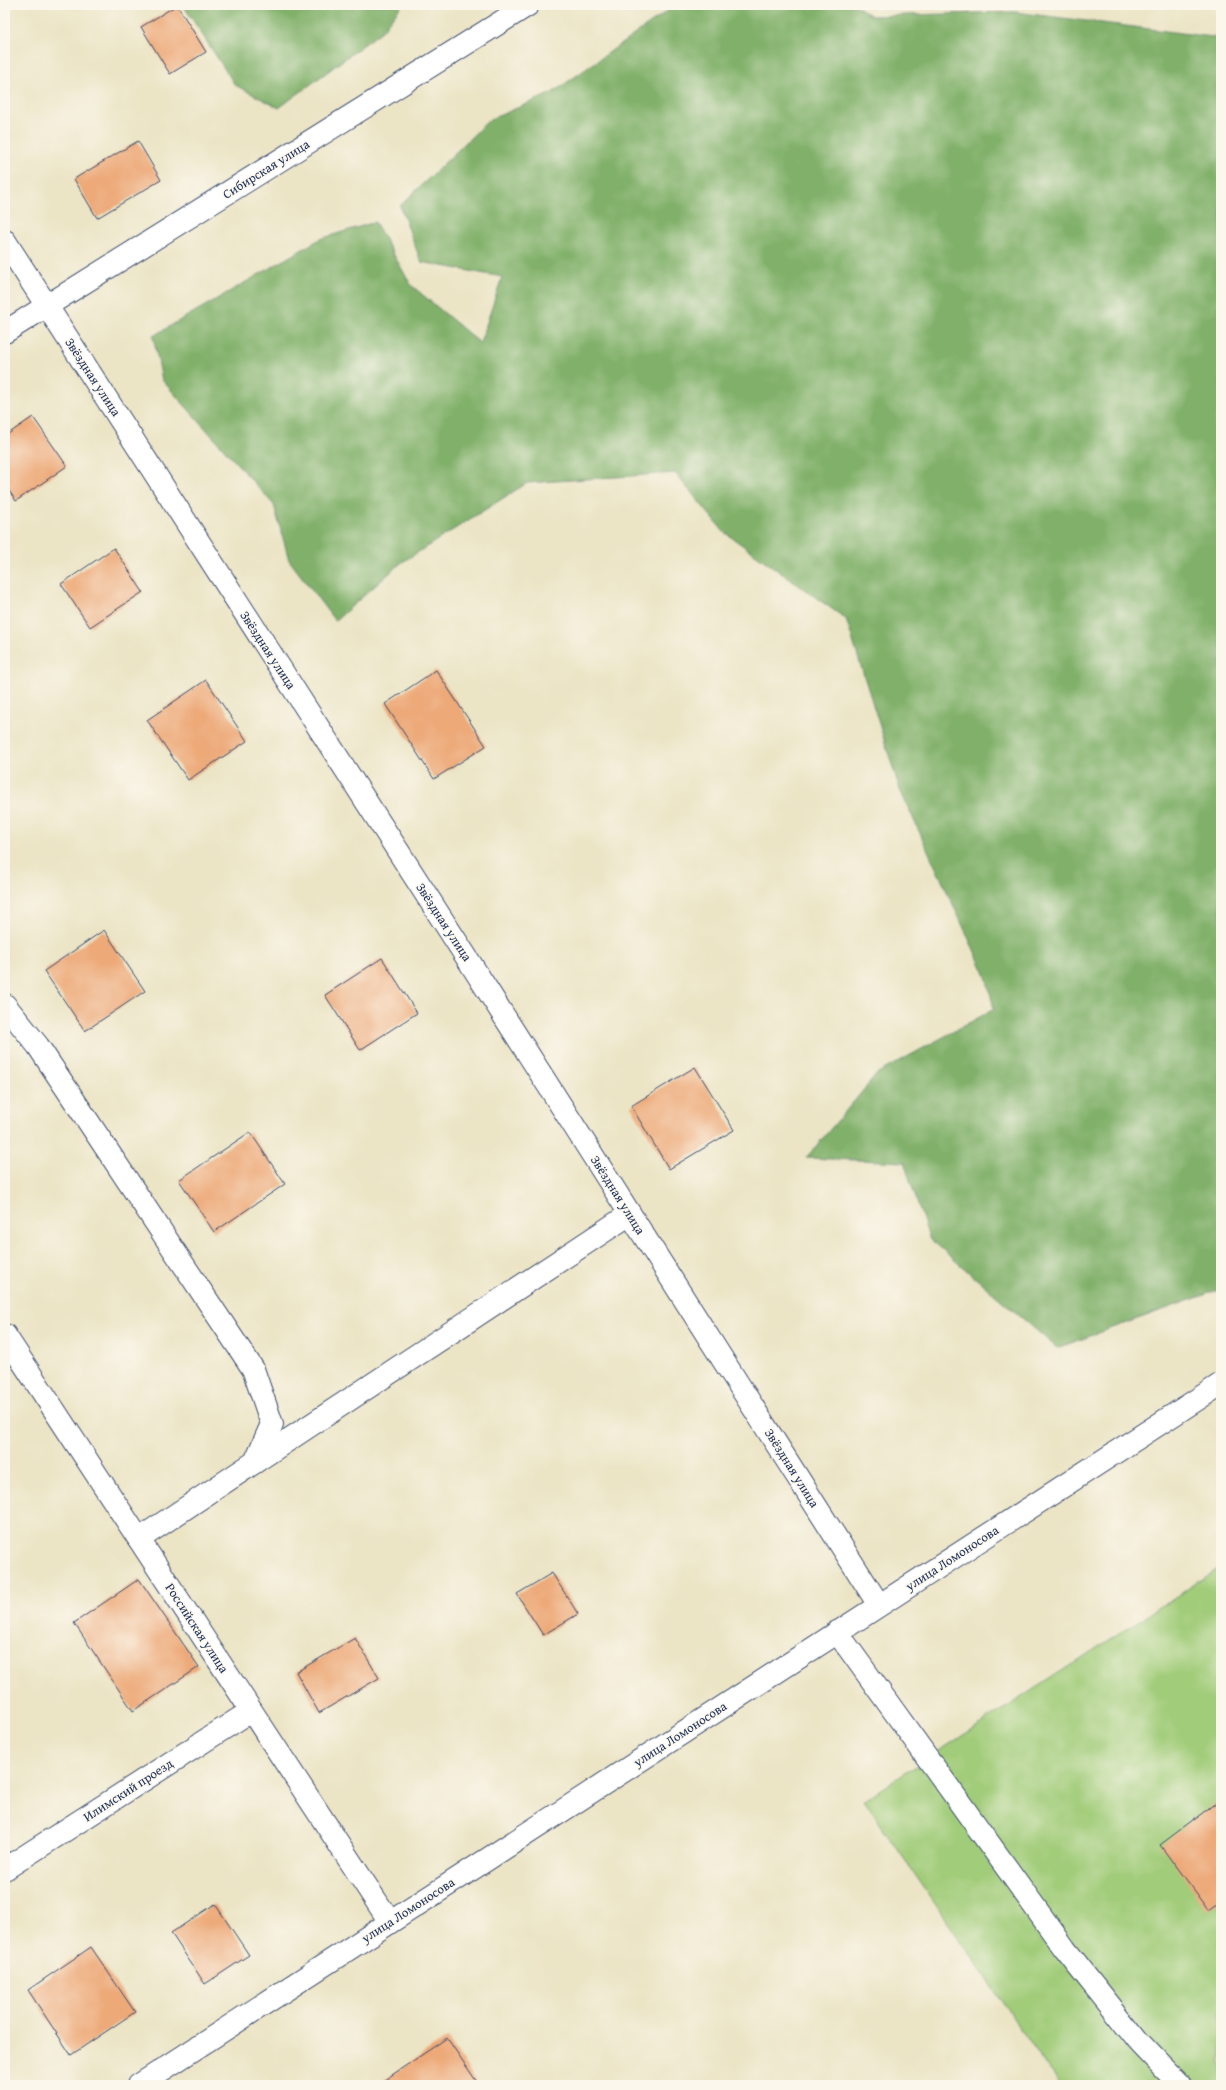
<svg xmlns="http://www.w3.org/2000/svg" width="1226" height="2090" font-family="'Gentium Book Plus',serif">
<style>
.green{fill:#a1cc79;stroke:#5e7e6c}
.forest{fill:#80b069;stroke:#4e7064}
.building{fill:#eda978}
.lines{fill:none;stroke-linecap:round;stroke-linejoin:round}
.minor-casing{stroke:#3a4a6d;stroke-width:24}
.minor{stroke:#fff;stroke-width:22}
.labels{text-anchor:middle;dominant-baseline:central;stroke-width:3;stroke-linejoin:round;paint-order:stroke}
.street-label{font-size:13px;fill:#1b2f5e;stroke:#fbf7ec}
</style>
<rect width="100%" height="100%" fill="#fbf7ec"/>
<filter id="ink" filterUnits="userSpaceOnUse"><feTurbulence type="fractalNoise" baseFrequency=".025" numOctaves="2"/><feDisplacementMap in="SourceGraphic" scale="8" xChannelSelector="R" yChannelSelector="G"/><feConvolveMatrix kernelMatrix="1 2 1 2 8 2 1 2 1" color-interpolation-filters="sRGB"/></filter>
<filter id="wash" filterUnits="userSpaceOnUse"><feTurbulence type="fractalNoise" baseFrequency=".012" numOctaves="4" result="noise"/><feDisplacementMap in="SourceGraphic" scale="16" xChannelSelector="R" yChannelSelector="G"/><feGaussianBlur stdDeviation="0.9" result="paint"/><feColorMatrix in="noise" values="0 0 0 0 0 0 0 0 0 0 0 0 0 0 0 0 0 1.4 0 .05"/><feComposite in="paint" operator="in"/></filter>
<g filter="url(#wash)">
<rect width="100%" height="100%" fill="#ebe4c5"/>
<path class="green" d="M1221,1567V2085H1059L864,1800Z"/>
<g class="forest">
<path d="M183,5H402L382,31L279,108L235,85Z"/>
<path d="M676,5H855L872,16L1015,12L1221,38V1289L1057,1348L929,1238L904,1162L806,1158L878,1073L994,1009L986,976L900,790L846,619L724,532L675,473L527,483L401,563L335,621L289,560L274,505L162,380L153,336L320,239L375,222L411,285L480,343L502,277L421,262L400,206L489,120L552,93Z"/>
</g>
<g id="blocks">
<g class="building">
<path d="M177,5L206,52L170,74L141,27Z"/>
<path d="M138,141L161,180L97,218L74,179Z"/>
<path d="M33,417L67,466L16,501L5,485V436Z"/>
<path d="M114,548L143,592L90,627L61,584Z"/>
<path d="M436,670L486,746L434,779L385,704Z"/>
<path d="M206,680L247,741L188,780L147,720Z"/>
<path d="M104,930L145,991L85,1031L44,971Z"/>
<path d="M382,958L417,1013L360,1050L325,995Z"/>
<path d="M695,1067L734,1130L669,1169L631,1106Z"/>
<path d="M250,1132L285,1184L214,1232L179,1180Z"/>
<path d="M552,1573L578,1614L543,1635L517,1594Z"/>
<path d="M139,1579L199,1667L133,1711L74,1623Z"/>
<path d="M355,1638L379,1678L319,1713L296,1672Z"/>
<path d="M1221,1799V1901L1208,1910L1160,1845Z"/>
<path d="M215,1904L249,1955L205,1984L171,1933Z"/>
<path d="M91,1947L135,2012L71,2055L28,1990Z"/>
<path d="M447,2038L479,2085H377Z"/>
</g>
</g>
</g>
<g filter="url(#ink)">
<use href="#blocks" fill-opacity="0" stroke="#3a4a6d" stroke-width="1"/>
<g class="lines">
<defs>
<g id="minor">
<path d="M5,241L467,958L879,1605"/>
<path d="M5,332L528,5"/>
<path d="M5,1005L38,1046L253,1369L272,1424L255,1462L139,1539"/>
<path d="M5,1335L390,1922"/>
<path d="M255,1462L630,1214"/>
<path d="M837,1632L1065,1949L1139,2042L1180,2085"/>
<path d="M5,1869L251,1711"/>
<path d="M139,2085L1221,1384"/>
</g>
</defs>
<use href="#minor" class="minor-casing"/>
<use href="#minor" class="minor"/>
</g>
</g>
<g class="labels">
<g class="street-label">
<text transform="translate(266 169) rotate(-32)">Сибирская улица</text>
<text transform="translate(93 377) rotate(57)">Звёздная улица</text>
<text transform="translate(268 650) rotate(57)">Звёздная улица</text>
<text transform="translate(444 922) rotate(57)">Звёздная улица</text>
<text transform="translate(618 1195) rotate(58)">Звёздная улица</text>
<text transform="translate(792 1468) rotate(58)">Звёздная улица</text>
<text transform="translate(952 1558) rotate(-33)">улица Ломоносова</text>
<text transform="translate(197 1628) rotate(57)">Российская улица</text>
<text transform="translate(680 1734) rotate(-33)">улица Ломоносова</text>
<text transform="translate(128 1790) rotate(-33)">Илимский проезд</text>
<text transform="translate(408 1910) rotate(-33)">улица Ломоносова</text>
</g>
</g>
<rect width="1226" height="2090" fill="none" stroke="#fbf7ec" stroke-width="20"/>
</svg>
